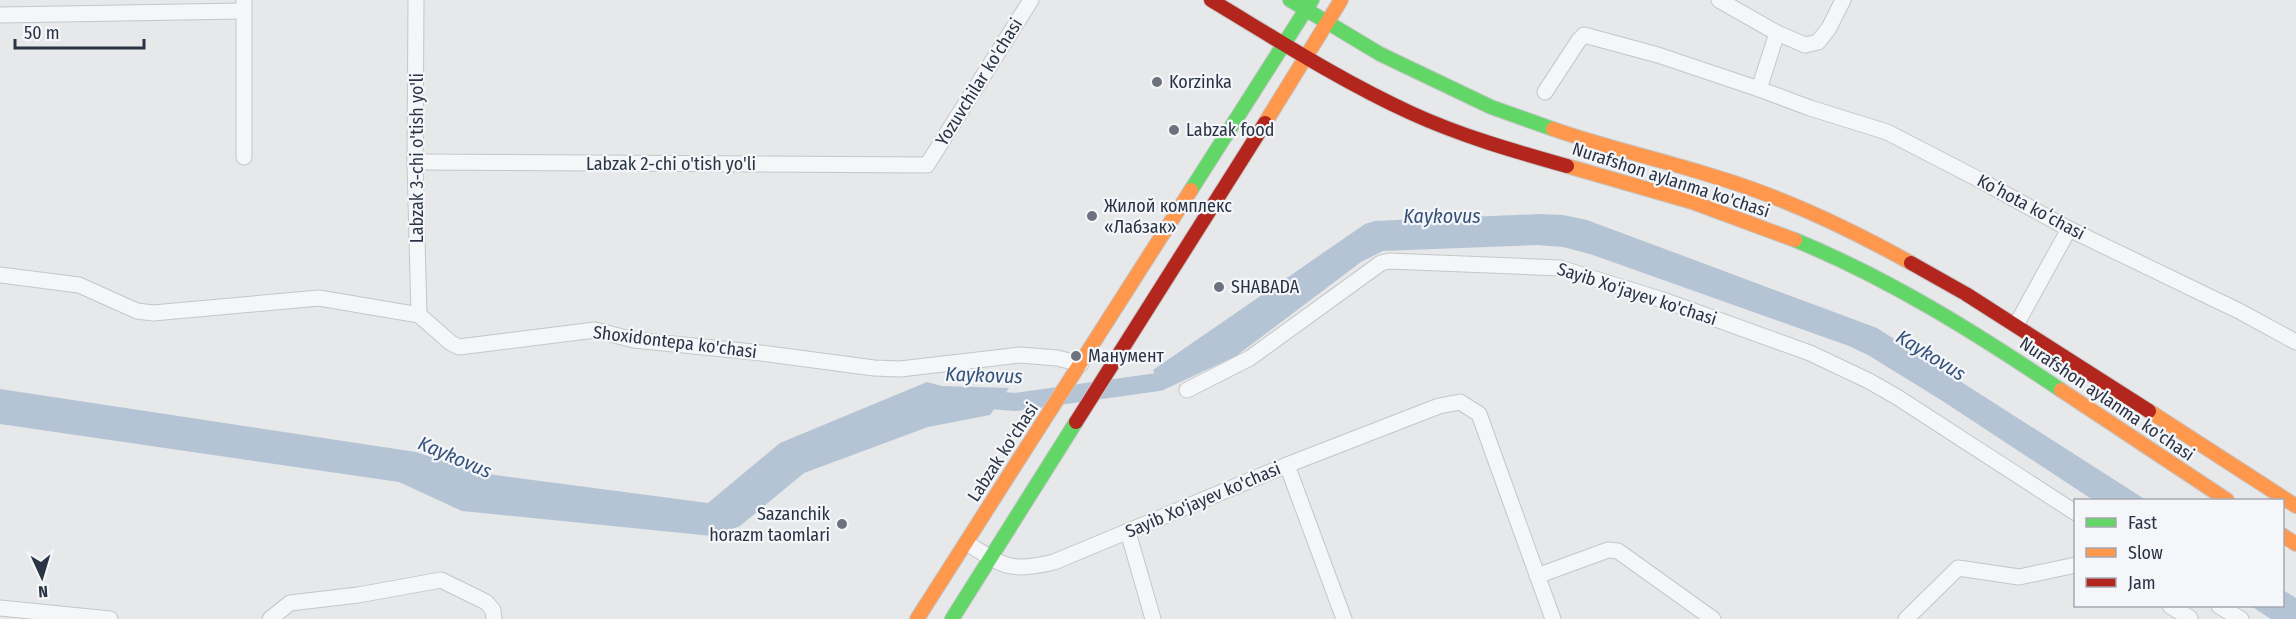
<svg xmlns="http://www.w3.org/2000/svg" width="2296" height="619" font-family="'Fira Sans Condensed',sans-serif">
<style>
.water{fill:#b4c4d5}
.lines{fill:none;stroke-linecap:round;stroke-linejoin:round}
.canal{stroke:#b4c4d5;stroke-width:18}
.street-casing{stroke:#c4c6c8;stroke-width:17}
.fast-casing{stroke:#c4c6c8;stroke-width:16}
.slow-casing{stroke:#c4c6c8;stroke-width:16}
.jam-casing{stroke:#c4c6c8;stroke-width:16}
.street{stroke:#f5f6f7;stroke-width:15}
.fast{stroke:#63d668;stroke-width:14}
.slow{stroke:#ff974d;stroke-width:14}
.jam{stroke:#b3261e;stroke-width:14}
.poi-dot{fill:#6c737f;stroke:#f4f6f9;stroke-width:2}
.labels{text-anchor:middle;dominant-baseline:central;stroke-width:4.5;stroke-linejoin:round;paint-order:stroke}
.street-label{font-size:18px;fill:#2b3445;stroke:#f4f6f9}
.poi-label{font-size:18px;fill:#2b3445;stroke:#f4f6f9;text-anchor:start}
.water-label{font-size:20px;font-style:italic;fill:#34527a;stroke:#f4f6f9}
</style>
<rect width="100%" height="100%" fill="#e6e8ea"/>
<g class="water">
<path d="M1540,214L1563,215L1587,220L1877,328L2146,500H2093L1941,400L1868,355L1849,346L1590,254L1563,247L1537,245L1383,251L1361,262L1236,356L1161,391L1153,370L1365,224L1375,221Z"/>
<path d="M927,382L942,386L1009,388L990,415L928,427L804,473L740,526L712,536L462,511L399,482L0,424V389L416,452L480,473L708,503L780,443Z"/>
<path d="M2283,590L2296,598V619H2271L2251,606H2282Z"/>
</g>
<g class="lines">
<path class="canal" d="M977,399L1015,402L1158,382L1179,371"/>
<defs>
<g id="street">
<path d="M244,0V157"/>
<path d="M416,0L415,162L419,315"/>
<path d="M1719,0L1777,33"/>
<path d="M0,15L243,11"/>
<path d="M1759,89L1777,33L1805,45L1818,42L1829,28L1843,0"/>
<path d="M1545,92L1579,40L1584,35L1658,55L1759,89L1810,108L1887,132L1978,179L2069,229L2239,311L2296,342"/>
<path d="M415,162L927,165L1031,0"/>
<path d="M0,275L79,285L137,311L153,313L319,298L419,315L451,343L459,347L595,330L634,340L753,352L874,368L900,369L1020,355L1057,358L1081,364"/>
<path d="M2016,325L2069,229"/>
<path d="M1187,390L1250,358L1381,263L1389,261L1560,268L1666,301L1810,353L1869,381L1897,397L2076,513"/>
<path d="M1287,465L1344,619"/>
<path d="M1128,532L1153,619"/>
<path d="M967,543C1003,566 1010,573 1054,562L1287,465L1439,406L1460,402L1479,414L1553,619"/>
<path d="M1537,576L1608,550L1618,551L1713,619"/>
<path d="M2170,606L2190,618"/>
<path d="M2219,606L2241,619"/>
<path d="M0,608L110,619"/>
<path d="M270,619L290,603L358,595L441,580L486,602L493,610L494,619"/>
<path d="M1906,619L1958,568L2019,577L2076,565"/>
</g>
<g id="fast">
<path d="M1290,0L1380,54L1491,107L1553,129"/>
<path d="M1191,190L1312,0"/>
<path d="M1795,240C1890,279 1976,333 2061,390"/>
<path d="M952,619L1076,422"/>
</g>
<g id="slow">
<path d="M1265,123L1341,0"/>
<path d="M1553,129C1607,148 1664,160 1719,178C1785,198 1850,229 1911,263"/>
<path d="M1567,166L1692,202L1795,240"/>
<path d="M2061,390L2227,500"/>
<path d="M2149,411L2296,506"/>
<path d="M2282,535L2296,544"/>
<path d="M917,619L1191,190"/>
</g>
<g id="jam">
<path d="M1211,0C1276,39 1341,81 1411,113C1461,136 1514,151 1567,166"/>
<path d="M1911,263L1966,294L2149,411"/>
<path d="M1076,422L1265,123"/>
</g>
</defs>
<use href="#street" class="street-casing"/>
<use href="#fast" class="fast-casing"/>
<use href="#slow" class="slow-casing"/>
<use href="#jam" class="jam-casing"/>
<use href="#street" class="street"/>
<use href="#fast" class="fast"/>
<use href="#slow" class="slow"/>
<use href="#jam" class="jam"/>
</g>
<g class="poi-dot">
<circle cx="1157" cy="82" r="6"/>
<circle cx="1174" cy="130" r="6"/>
<circle cx="1092" cy="216" r="6"/>
<circle cx="1219" cy="287" r="6"/>
<circle cx="1076" cy="356" r="6"/>
<circle cx="842" cy="524" r="6"/>
</g>
<g class="labels">
<g class="street-label">
<text transform="translate(979 82) rotate(-58)">Yozuvchilar ko'chasi</text>
<text transform="translate(417 158) rotate(-90)">Labzak 3-chi o'tish yo'li</text>
<text x="671" y="164">Labzak 2-chi o'tish yo'li</text>
<text transform="translate(1671 180) rotate(18)">Nurafshon aylanma ko'chasi</text>
<text transform="translate(2031 207) rotate(28)">Koʻhota koʻchasi</text>
<text transform="translate(1637 294) rotate(18)">Sayib Xo'jayev ko'chasi</text>
<text transform="translate(675 342) rotate(7)">Shoxidontepa ko'chasi</text>
<text transform="translate(2107 399) rotate(34)">Nurafshon aylanma ko'chasi</text>
<text transform="translate(1003 452) rotate(-57)">Labzak ko'chasi</text>
<text transform="translate(1203 500) rotate(-23)">Sayib Xo'jayev ko'chasi</text>
</g>
<g class="poi-label">
<text x="1169" y="82">Korzinka</text>
<text x="1186" y="130">Labzak food</text>
<text x="1104" y="206">Жилой комплекс<tspan x="1104" dy="21">«Лабзак»</tspan></text>
<text x="1231" y="287">SHABADA</text>
<text x="1088" y="356">Манумент</text>
<text x="830" y="514" text-anchor="end">Sazanchik<tspan x="830" dy="21">horazm taomlari</tspan></text>
</g>
<g class="water-label">
<text x="1442" y="216">Kaykovus</text>
<text transform="translate(1931 355) rotate(32)">Kaykovus</text>
<text transform="translate(984 375) rotate(2)">Kaykovus</text>
<text transform="translate(455 457) rotate(23)">Kaykovus</text>
</g>
</g>
<rect x="2074" y="499" width="210" height="108" fill="#f4f6f9" stroke="#a4a8b1" stroke-width="1.5"/>
<rect x="2086" y="518" width="30" height="9" fill="#63d668" stroke="#a4a8b1" stroke-width="1.5"/>
<text x="2128" y="529" font-size="18" fill="#2b3445">Fast</text>
<rect x="2086" y="548" width="30" height="9" fill="#ff974d" stroke="#a4a8b1" stroke-width="1.5"/>
<text x="2128" y="559" font-size="18" fill="#2b3445">Slow</text>
<rect x="2086" y="578" width="30" height="9" fill="#b3261e" stroke="#a4a8b1" stroke-width="1.5"/>
<text x="2128" y="589" font-size="18" fill="#2b3445">Jam</text>
<g transform="translate(42 577) rotate(176)" stroke="#f4f6f9" stroke-width="4.5" paint-order="stroke">
<path d="M0-4.5L10 22L0 15L-10 22Z" fill="#2b3445"/>
<text y="-9" font-size="16" font-weight="bold" text-anchor="middle" fill="#2b3445">N</text>
</g>
<path d="M15 39v9h129v-9" fill="none" stroke="#2b3445" stroke-width="3"/>
<text x="24" y="39" font-size="18" fill="#2b3445" stroke="#f4f6f9" stroke-width="4.5" paint-order="stroke">50 m</text>
</svg>
